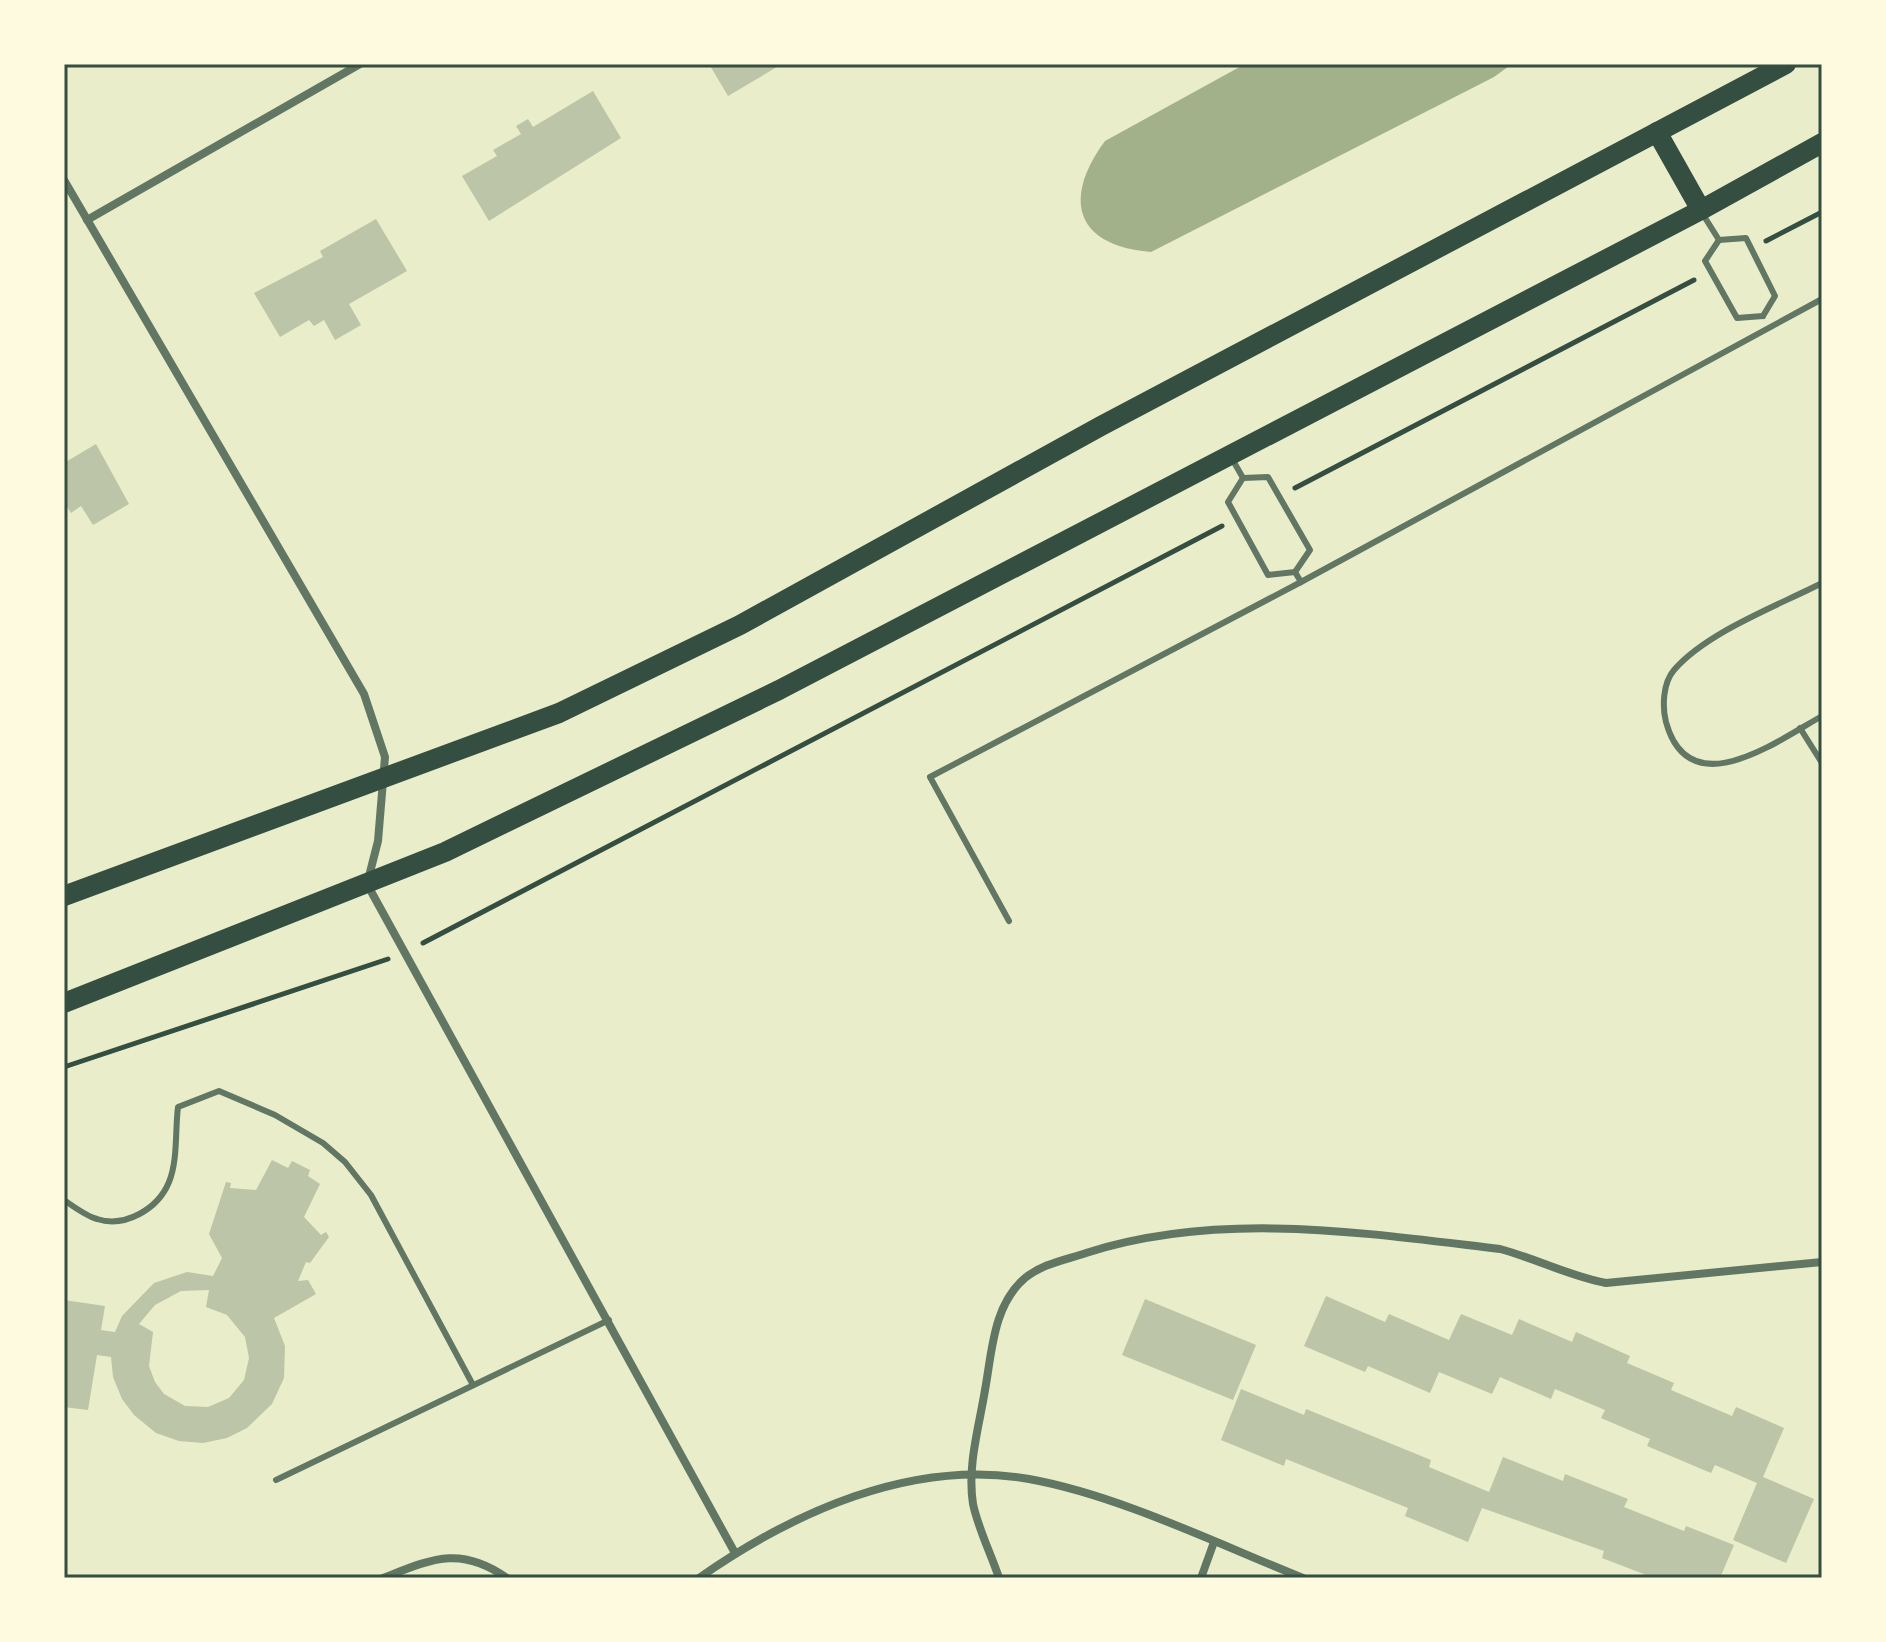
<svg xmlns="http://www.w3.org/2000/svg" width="1886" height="1642" font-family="Mulish,sans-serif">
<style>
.water{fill:#a3b18a}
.building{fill:#bcc5a7;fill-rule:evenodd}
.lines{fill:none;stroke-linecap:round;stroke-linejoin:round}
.path{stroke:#344e41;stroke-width:5}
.service{stroke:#617663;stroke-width:6}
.minor{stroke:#617663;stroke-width:8}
.primary{stroke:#344e41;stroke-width:20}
.neatline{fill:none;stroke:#344e41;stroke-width:3}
</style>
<rect width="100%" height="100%" fill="#e9edc9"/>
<path class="water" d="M1245,64H1512L1494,77L1151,252C1075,246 1062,199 1105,141Z"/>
<g class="building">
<path d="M709,64H782L728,96Z"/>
<path d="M593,91L621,138L489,221L462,176L497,156L493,150L521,134L516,126L528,119L533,127Z"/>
<path d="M376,219L407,271L349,304L361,325L335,340L324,320L314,326L309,320L280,337L254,293L323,257L320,251Z"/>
<path d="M96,444L129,504L93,525L81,506L71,513L64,502V463Z"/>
<path d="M272,1160L288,1168L292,1161L310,1170L308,1176L320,1184L304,1217L321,1235L326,1232L329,1237L310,1263L306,1262L298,1281L308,1280L316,1294L274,1318L285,1346L284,1378L272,1404L247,1428L227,1438L203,1443L179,1441L156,1433L134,1415L122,1399L113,1377L111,1357L97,1355L88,1410L64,1407V1300L105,1306L101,1330L115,1332L122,1316L154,1283L187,1272L213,1276L222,1258L209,1234L226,1182L231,1183L230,1188L256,1190ZM209,1290L206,1307L227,1315L245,1337L249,1358L244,1380L229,1398L208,1407L185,1406L164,1394L155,1382L149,1366L153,1332L139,1324L155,1305L181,1291Z"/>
<path d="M1326,1296L1385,1322L1389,1314L1449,1340L1461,1314L1512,1335L1519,1319L1572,1342L1576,1332L1630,1356L1627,1363L1674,1383L1671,1390L1732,1416L1736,1407L1784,1428L1763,1477L1814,1499L1786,1563L1733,1540L1757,1483L1715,1465L1711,1473L1647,1446L1650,1439L1601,1418L1605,1410L1555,1389L1551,1399L1500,1377L1492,1394L1439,1372L1430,1393L1368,1366L1365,1372L1304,1346Z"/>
<path d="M1145,1299L1256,1345L1233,1400L1122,1355Z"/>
<path d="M1241,1389L1304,1415L1306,1409L1431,1460L1429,1467L1489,1492L1503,1457L1563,1481L1565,1474L1628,1499L1624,1507L1684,1531L1686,1526L1734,1545L1720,1578H1654L1602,1558L1604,1551L1482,1508L1468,1542L1405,1516L1408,1508L1286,1459L1284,1466L1221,1440Z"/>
</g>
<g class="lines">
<g class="path">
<path d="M1766,241L1822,212"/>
<path d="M1295,488L1694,280"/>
<path d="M423,943L1222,526"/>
<path d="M64,1067L388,959"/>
</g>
<g class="service">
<path d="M1702,213L1719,240"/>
<path d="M1719,240L1705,261L1737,318L1763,316"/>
<path d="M1719,240L1746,238L1775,296L1763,316"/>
<path d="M1231,457L1243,478"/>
<path d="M1268,477L1310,550L1295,572L1268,575L1228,502L1243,478Z"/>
<path d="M1301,582L1822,299"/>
<path d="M1822,583C1777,606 1707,632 1674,670C1663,683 1662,706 1666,722C1689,806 1776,742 1822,716"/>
<path d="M1800,728L1822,763"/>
<path d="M1009,921L930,777L1301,582L1295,572"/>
<path d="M64,1200C74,1207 86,1216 97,1219C125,1228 158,1209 169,1182C178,1160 175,1130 178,1107L219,1091L275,1115L323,1143L345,1162L371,1195L473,1385"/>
<path d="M276,1480L609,1320"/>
</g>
<g class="minor">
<path d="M64,180L364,694L385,757L378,841L367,884L735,1553"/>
<path d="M87,220L360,64"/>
<path d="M383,1578C432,1559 460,1545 507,1578"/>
<path d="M699,1578C792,1513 911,1458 1029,1479C1118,1495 1218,1544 1303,1578"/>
<path d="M999,1578C991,1554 978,1528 973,1504C967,1466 979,1427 985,1390C992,1352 993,1305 1025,1278C1042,1264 1065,1260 1086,1253C1220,1210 1364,1233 1500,1249C1537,1259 1569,1276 1606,1283L1822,1262"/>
<path d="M1201,1578L1214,1542"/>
</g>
<g class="primary">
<path d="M1657,132L1701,210"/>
<path d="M64,896L559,713L740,625L1101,426L1786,64"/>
<path d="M64,1003L445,852L779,690L1701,210L1822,143"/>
</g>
</g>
<rect width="1886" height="1642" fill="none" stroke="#fefae0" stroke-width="132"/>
<rect x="66" y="66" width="1754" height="1510" class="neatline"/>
</svg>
